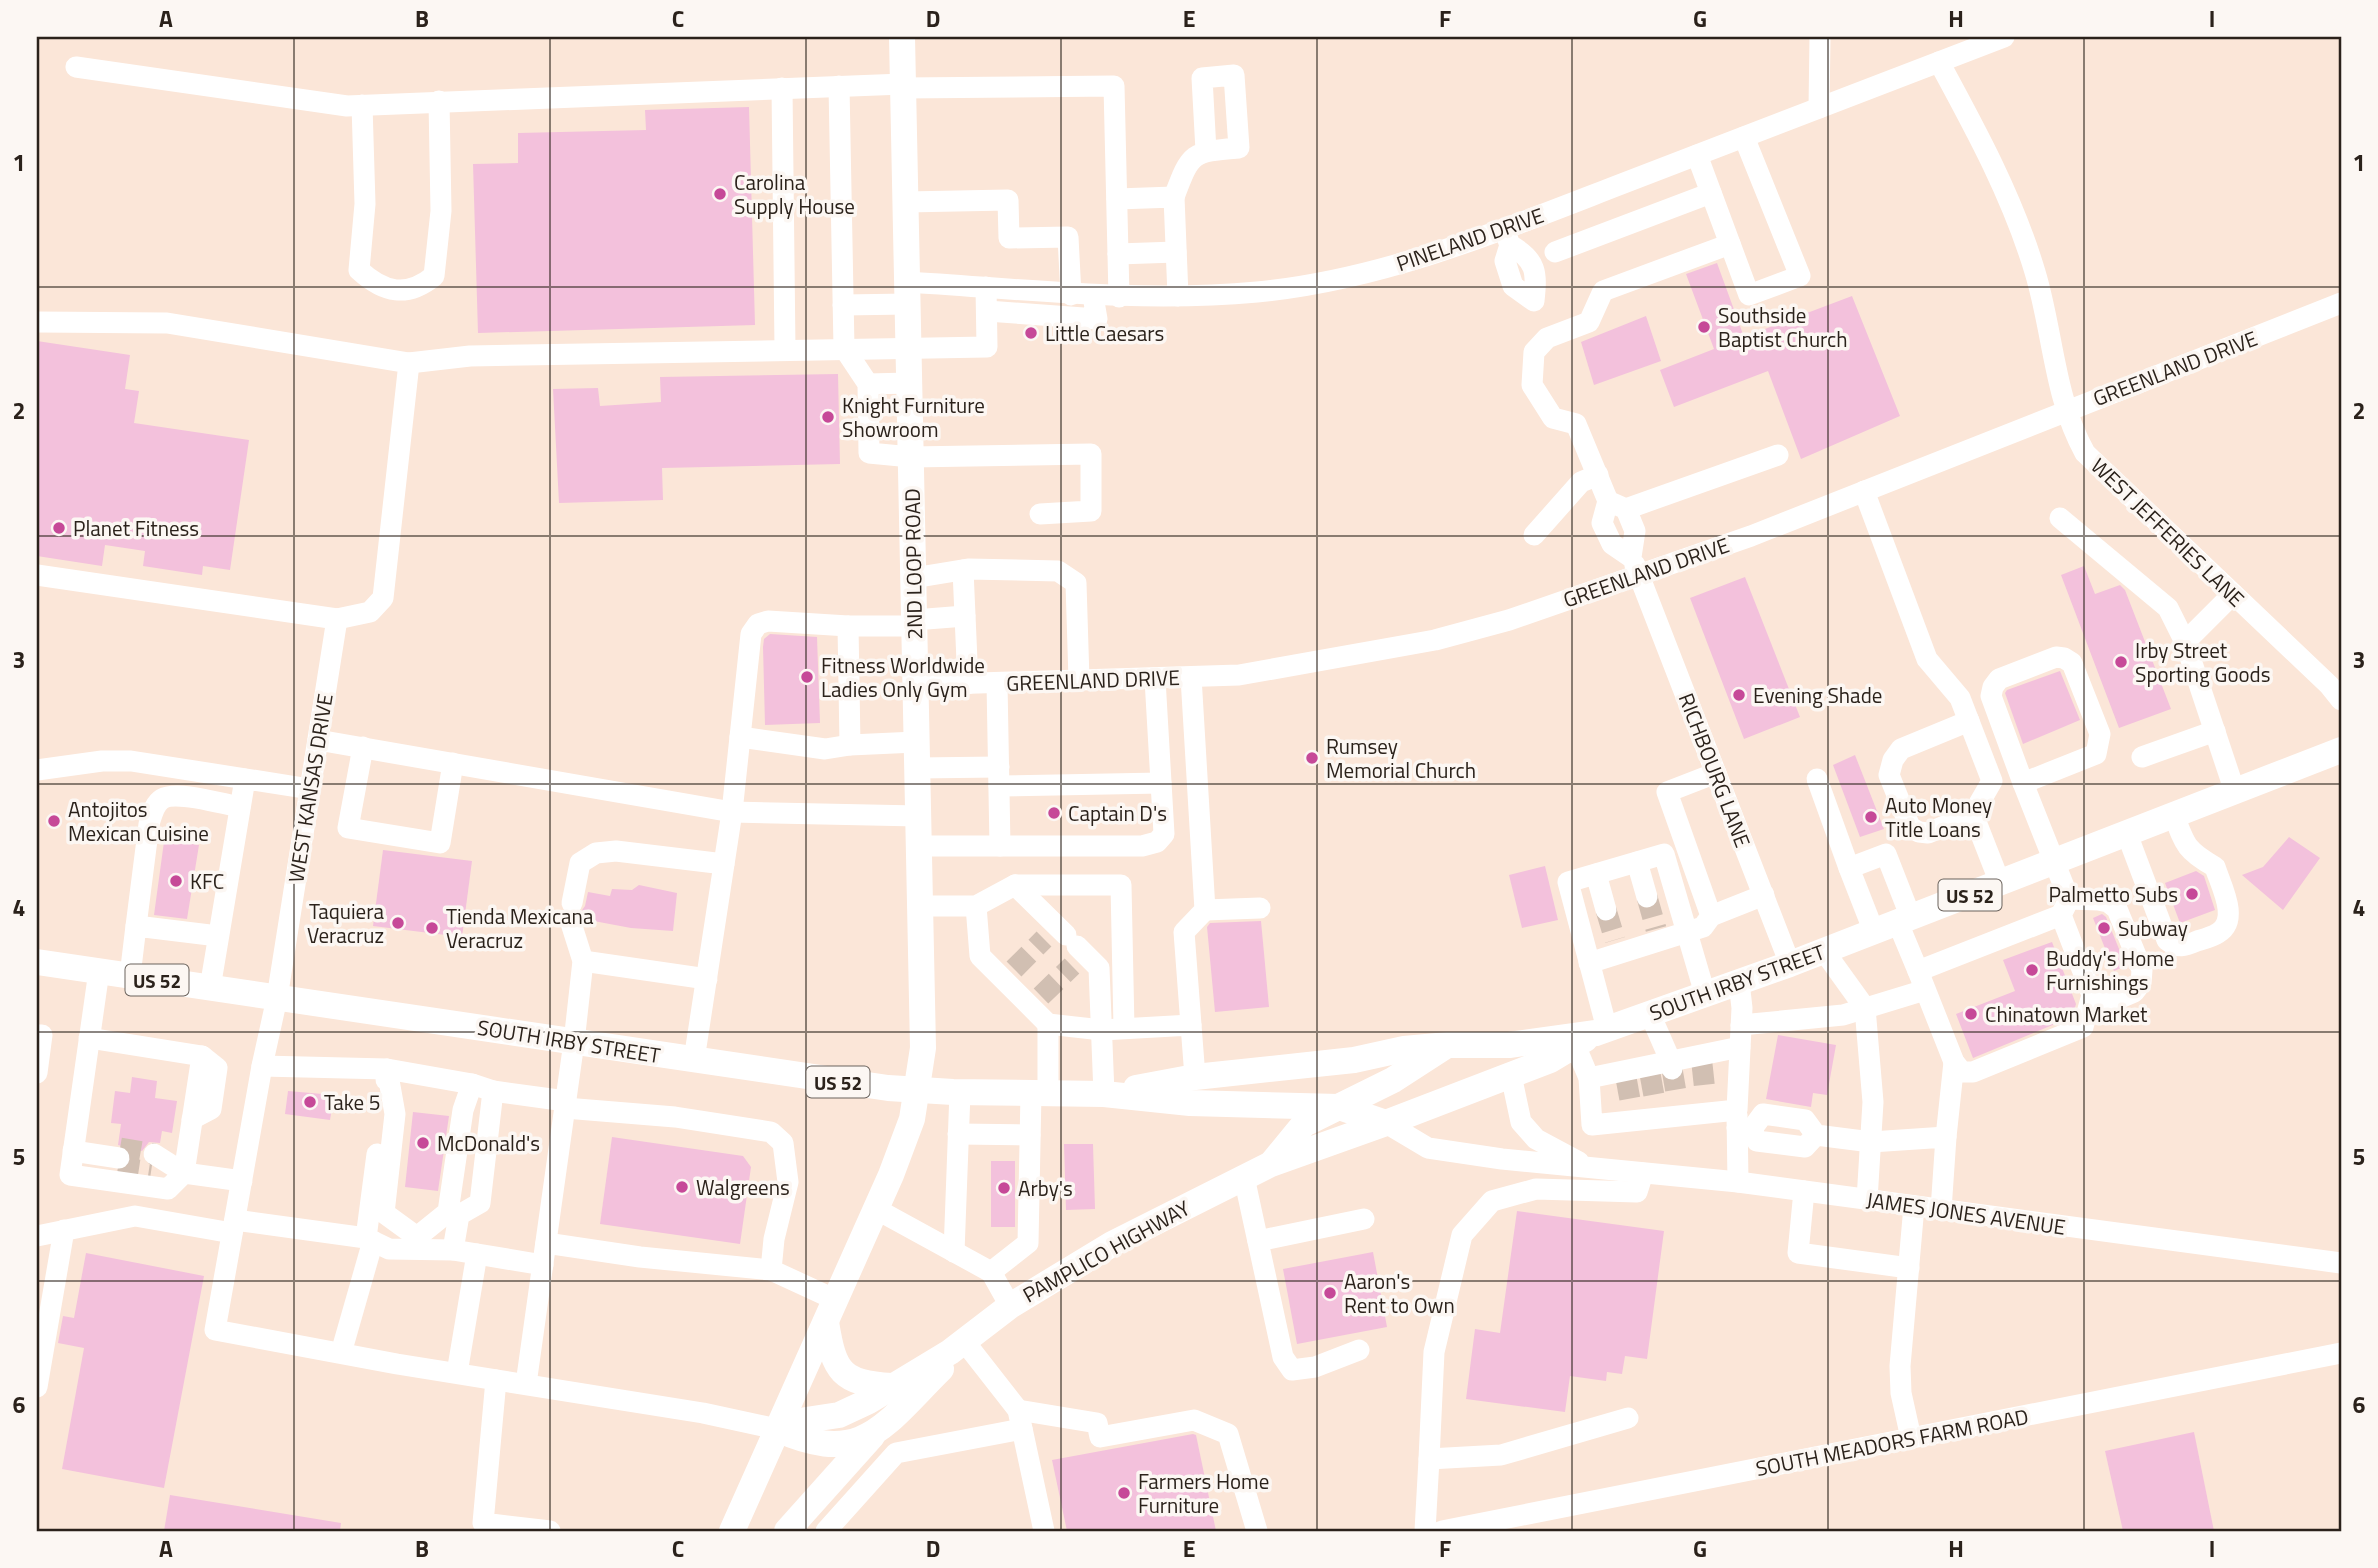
<svg xmlns="http://www.w3.org/2000/svg" width="2378" height="1568" font-family="'Titillium Web',sans-serif">
<style>
.building{fill:#f3c1dc}
.lines{fill:none;stroke-linecap:round;stroke-linejoin:round}
.minor-tunnel{stroke:#d1bfb2;stroke-width:21;stroke-dasharray:21 10;stroke-linecap:butt}
.minor{stroke:#fff;stroke-width:21}
.major{stroke:#fff;stroke-width:26}
.grid{fill:none;stroke:#2b221b;stroke-width:2;stroke-opacity:0.55}
.poi-dot{fill:#c64998;stroke:#fcf7f3;stroke-width:2.5}
.labels{text-anchor:middle;dominant-baseline:central;stroke-width:7;stroke-linejoin:round;paint-order:stroke}
.shield{fill:#fcf7f3;stroke:#6a625c;stroke-width:2}
.shield-label{font-size:19px;font-weight:bold;fill:#2b221b}
.poi-label{font-size:21px;fill:#2b221b;stroke:#fcf7f3;text-anchor:start}
.street-label{font-size:21px;fill:#2b221b;stroke:#fcf7f3}
.neatline{fill:none;stroke:#2b221b;stroke-width:2.5}
.grid-label{font-size:23px;text-anchor:middle;font-weight:bold;fill:#2b221b}
</style>
<rect width="100%" height="100%" fill="#fbe6d8"/>
<g class="building">
<path d="M749,107L755,325L478,333L473,164L518,163V133L646,130L645,110Z"/>
<path d="M1717,263L1744,337L1852,296L1900,416L1801,459L1768,371L1674,407L1660,370L1714,349L1686,274Z"/>
<path d="M1646,316L1661,361L1594,385L1581,342Z"/>
<path d="M37,341L130,355L125,389L139,391L134,423L249,440L230,570L203,566L202,575L143,566L145,551L105,545L102,566L37,556Z"/>
<path d="M838,374L840,464L662,468L663,500L559,503L553,389L598,388L600,406L661,402L660,377Z"/>
<path d="M2084,566L2095,594L2120,585L2125,590L2171,709L2119,728L2061,575Z"/>
<path d="M1745,577L1800,717L1744,739L1690,598Z"/>
<path d="M770,634L817,637L820,723L765,725L763,647L764,639Z"/>
<path d="M2060,671L2080,720L2023,744L2005,693L2007,690Z"/>
<path d="M1855,755L1884,829L1860,837L1833,765Z"/>
<path d="M166,827L188,831L187,843L199,845L187,919L154,915Z"/>
<path d="M2289,837L2320,858L2283,910L2242,875L2263,867Z"/>
<path d="M383,850L472,861L462,937L373,926Z"/>
<path d="M1545,866L1558,920L1522,928L1509,875Z"/>
<path d="M2196,871L2204,876L2215,910L2180,923L2165,883Z"/>
<path d="M639,885L677,893L673,931L631,928L583,919L580,913L585,906L588,892L610,896L612,889L632,890Z"/>
<path d="M2102,914L2106,917L2126,966L2114,971L2093,918Z"/>
<path d="M1261,921L1269,1007L1215,1012L1207,927L1210,923Z"/>
<path d="M2052,942L2076,1004L2072,1017L1973,1058L1956,1014L2015,991L2003,960Z"/>
<path d="M1778,1035L1836,1045L1827,1095L1813,1093L1811,1107L1766,1099Z"/>
<path d="M132,1077L157,1081L155,1098L177,1101L172,1133L162,1131L160,1143L149,1142L142,1151L118,1145L121,1124L111,1123L115,1091L130,1093Z"/>
<path d="M288,1091L334,1095L330,1120L285,1114Z"/>
<path d="M413,1112L449,1116L438,1191L405,1187Z"/>
<path d="M612,1137L743,1156L751,1167L740,1244L600,1224Z"/>
<path d="M1064,1144H1093L1095,1209L1066,1210Z"/>
<rect x="991" y="1161" width="24" height="66"/>
<path d="M1517,1211L1664,1231L1647,1359L1625,1356L1622,1374L1607,1372L1606,1381L1570,1376L1565,1412L1466,1399L1475,1329L1500,1333Z"/>
<path d="M1373,1252L1387,1327L1297,1344L1283,1269Z"/>
<path d="M86,1253L204,1276L164,1488L62,1469L84,1348L58,1343L63,1316L74,1318Z"/>
<path d="M2194,1432L2214,1531H2123L2105,1451Z"/>
<path d="M1193,1434L1196,1435L1216,1531H1067L1052,1460Z"/>
<path d="M170,1495L341,1523L340,1531H164Z"/>
</g>
<g class="lines">
<g class="minor-tunnel">
<path d="M1647,897L1656,929"/>
<path d="M1606,910L1615,940"/>
<path d="M1014,969L1044,939"/>
<path d="M1041,996L1072,966"/>
<path d="M1702,1064L1705,1092"/>
<path d="M1672,1069L1677,1098"/>
<path d="M1650,1074L1655,1101"/>
<path d="M1626,1078L1631,1105"/>
<path d="M120,1148L154,1154"/>
<path d="M118,1167L151,1172"/>
</g>
<g class="minor">
<path d="M1939,62C1976,130 2013,198 2035,272C2053,331 2054,398 2085,453L2329,685L2341,700"/>
<path d="M76,67L347,106L903,84"/>
<path d="M839,86L844,348L868,384L869,453L911,457L1091,454V511L1040,514"/>
<path d="M782,88L785,349"/>
<path d="M903,88L1114,86L1119,297"/>
<path d="M362,105L365,204L359,270C384,293 407,298 434,276L441,211L439,101"/>
<path d="M1819,108L1820,37"/>
<path d="M1697,155L1749,295L1800,276L1744,137"/>
<path d="M1174,197C1191,152 1191,152 1239,148L1234,75L1202,78L1206,151"/>
<path d="M1117,199L1174,197L1178,296"/>
<path d="M906,202L1008,200L1009,238L1068,237L1071,295"/>
<path d="M1504,229L1510,245L1505,261L1513,286L1534,301C1537,273 1537,260 1510,245"/>
<path d="M1555,252L1711,193"/>
<path d="M1118,254L1176,252"/>
<path d="M907,282C1024,289 1140,303 1257,292C1384,280 1505,229 1624,183C1750,134 1877,86 2004,37"/>
<path d="M843,305L908,304"/>
<path d="M987,311L1097,319L1093,296"/>
<path d="M37,322L167,323L409,363L383,598L370,612L337,619L37,575"/>
<path d="M409,363L470,356L987,347L986,287"/>
<path d="M868,384L909,383"/>
<path d="M1864,491L1927,659L1960,698L1992,781L1973,814L2000,883"/>
<path d="M1608,501L1626,509L1635,531L1631,557L1612,544L1602,523L1608,501L1576,424L1553,418L1532,385L1534,352L1547,338L1589,322L1603,291L1730,244"/>
<path d="M1626,509L1778,455"/>
<path d="M2060,518L2168,608L2185,642"/>
<path d="M1534,535L1581,482L1598,475"/>
<path d="M1635,565L1790,964"/>
<path d="M963,570L968,684"/>
<path d="M913,578L968,569L1058,571L1076,583L1079,680"/>
<path d="M2233,594L2185,642L2235,792"/>
<path d="M337,619L277,998L262,1066L215,1330L397,1364L703,1413L777,1429"/>
<path d="M914,620L965,616"/>
<path d="M914,626H848L850,745L916,742"/>
<path d="M2056,657L2064,658L2072,663L2100,734L2096,754L2023,783L1991,696L1993,687L1999,679Z"/>
<path d="M1191,677L1205,910L1260,908"/>
<path d="M997,683L1000,846"/>
<path d="M915,685L1239,675L1435,640L1509,620L1751,536L2341,303"/>
<path d="M1969,721L1901,749L1893,760L1889,775L1910,827L1919,832L1928,833L1973,814"/>
<path d="M740,737L825,749L850,745"/>
<path d="M318,740L732,812L918,816"/>
<path d="M363,747L348,828L440,843L453,763"/>
<path d="M2142,757L2215,731"/>
<path d="M917,768L999,767"/>
<path d="M37,770L102,761H131L310,789"/>
<path d="M1817,779L1849,868"/>
<path d="M2023,783L2069,899L2061,915L2092,995L2106,1004L2134,992L2141,983L2142,970L2117,909L2108,902L2098,900L2069,899"/>
<path d="M999,786L1161,783"/>
<path d="M2127,834L2167,940C2178,949 2185,946 2197,941C2204,939 2212,937 2218,933C2240,920 2221,886 2215,867C2187,851 2185,846 2174,815"/>
<path d="M918,846H1142L1157,842L1164,834L1155,679"/>
<path d="M1637,862L1647,897"/>
<path d="M1596,874L1606,910"/>
<path d="M1015,885H1121L1124,1028"/>
<path d="M572,903L580,863L596,853L616,851L724,864"/>
<path d="M920,906H976L1015,885L1066,935"/>
<path d="M976,906L980,956L1048,1024L1102,1030L1191,1025L1195,1077"/>
<path d="M1711,916L1667,792L1716,773"/>
<path d="M1898,923L1918,971L2061,915"/>
<path d="M136,926L149,824C152,815 154,804 162,799C177,790 222,804 240,807"/>
<path d="M1874,932L1849,868L1886,854L1911,918"/>
<path d="M1077,946L1099,968L1104,1094"/>
<path d="M1824,951L1865,1008L1873,1102L1867,1200"/>
<path d="M583,961L707,979"/>
<path d="M1589,963L1703,927L1711,916L1764,895"/>
<path d="M99,971L70,1175L168,1189L184,1173"/>
<path d="M1918,971L1954,1062L1962,1072H1973L2083,1027L2092,995"/>
<path d="M130,976L136,926L218,936"/>
<path d="M210,988L245,779"/>
<path d="M1650,1014L1671,1062L1672,1069"/>
<path d="M1191,1025L1184,932L1205,910"/>
<path d="M1741,1025L1843,1015L1925,990"/>
<path d="M1607,1029L1568,882L1664,854L1705,994"/>
<path d="M37,1035H42L37,1073"/>
<path d="M89,1038L202,1056L184,1173L242,1181"/>
<path d="M1575,1045L1589,1078L1592,1125L1737,1110L1742,1008L1739,982"/>
<path d="M694,1060L732,812L751,634L758,624L768,621L848,626"/>
<path d="M262,1066L387,1069L395,1114L384,1213L417,1237L448,1212L463,1110L472,1084"/>
<path d="M1511,1075L1521,1122L1536,1139L1579,1162"/>
<path d="M1589,1078L1740,1047"/>
<path d="M386,1080L387,1069L472,1084L493,1091"/>
<path d="M1048,1093V1024"/>
<path d="M565,1108L675,1117L771,1132L783,1143L788,1182L774,1239L771,1270L836,1300"/>
<path d="M1737,1115L1738,1182"/>
<path d="M192,1119L211,1109L217,1068L202,1056"/>
<path d="M1386,1123L1428,1148L1502,1159L1738,1182L2341,1263"/>
<path d="M1737,1128L1752,1129L1757,1141L1805,1147L1816,1135"/>
<path d="M1752,1129L1763,1114L1805,1120L1816,1135L1871,1142L1946,1137L1941,1210"/>
<path d="M958,1134L1030,1135"/>
<path d="M1946,1137L1954,1062"/>
<path d="M73,1151L119,1158"/>
<path d="M154,1154L184,1173"/>
<path d="M1244,1177L1283,1357L1292,1370L1315,1367L1359,1350"/>
<path d="M1804,1191L1798,1253L1909,1268"/>
<path d="M876,1209L991,1272L1010,1306"/>
<path d="M235,1220L366,1238L389,1249L453,1250L543,1265"/>
<path d="M37,1236L135,1216L232,1233"/>
<path d="M366,1238L377,1154"/>
<path d="M1258,1241L1364,1219"/>
<path d="M546,1243L640,1257L771,1270"/>
<path d="M453,1250L459,1215L480,1203L493,1091L566,1101"/>
<path d="M954,1252L960,1092"/>
<path d="M991,1272L1028,1243L1031,1093"/>
<path d="M964,1341L1018,1410L1044,1531"/>
<path d="M341,1353L373,1241"/>
<path d="M457,1373L477,1254"/>
<path d="M496,1380L483,1523L550,1531"/>
<path d="M526,1384L574,1042L583,961L570,920"/>
<path d="M37,1387L64,1230"/>
<path d="M1018,1410L1097,1423L1100,1437L1194,1420L1228,1434L1257,1531"/>
<path d="M1628,1418L1501,1455L1429,1459L1434,1352L1462,1235L1492,1201L1536,1189L1637,1192L1643,1173"/>
<path d="M1911,1438L1901,1393L1900,1366L1914,1206"/>
<path d="M826,1531L896,1453L1022,1429"/>
<path d="M1425,1531L1429,1459"/>
<path d="M1442,1531L2341,1353"/>
</g>
<g class="major">
<path d="M37,962L888,1088L953,1092L1104,1094L1190,1103L1339,1107L1386,1123"/>
<path d="M1136,1088L1195,1077L1354,1060L1404,1049L1448,1045H1509L1596,1033L1790,964L2341,750"/>
<path d="M1272,1163L1304,1124L1393,1080L1444,1047"/>
<path d="M826,1322C834,1372 841,1383 892,1386"/>
<path d="M777,1429L806,1420L839,1415L869,1401L950,1352L1010,1306L1112,1244L1271,1164L1386,1123L1550,1060L1585,1039"/>
<path d="M777,1429C863,1468 884,1425 941,1369"/>
<path d="M732,1531L891,1175L912,1119L923,1048L902,37"/>
<path d="M787,1531L872,1436"/>
</g>
</g>
<path class="grid" d="M294,37V1531M550,37V1531M806,37V1531M1061,37V1531M1317,37V1531M1572,37V1531M1828,37V1531M2084,37V1531M37,287H2341M37,536H2341M37,784H2341M37,1032H2341M37,1281H2341"/>
<g class="poi-dot">
<circle cx="720" cy="194" r="7"/>
<circle cx="1704" cy="327" r="7"/>
<circle cx="1031" cy="333" r="7"/>
<circle cx="828" cy="417" r="7"/>
<circle cx="59" cy="528" r="7"/>
<circle cx="2121" cy="662" r="7"/>
<circle cx="807" cy="677" r="7"/>
<circle cx="1739" cy="695" r="7"/>
<circle cx="1312" cy="758" r="7"/>
<circle cx="1054" cy="813" r="7"/>
<circle cx="1871" cy="817" r="7"/>
<circle cx="54" cy="821" r="7"/>
<circle cx="176" cy="881" r="7"/>
<circle cx="2192" cy="894" r="7"/>
<circle cx="398" cy="923" r="7"/>
<circle cx="432" cy="928" r="7"/>
<circle cx="2104" cy="928" r="7"/>
<circle cx="2032" cy="970" r="7"/>
<circle cx="1971" cy="1014" r="7"/>
<circle cx="310" cy="1102" r="7"/>
<circle cx="423" cy="1143" r="7"/>
<circle cx="682" cy="1187" r="7"/>
<circle cx="1004" cy="1188" r="7"/>
<circle cx="1330" cy="1293" r="7"/>
<circle cx="1124" cy="1493" r="7"/>
</g>
<g class="labels">
<g class="shield">
<rect x="1938.5" y="879.5" width="63" height="31" rx="5"/>
<rect x="125.5" y="964.5" width="63" height="31" rx="5"/>
<rect x="806.5" y="1066.5" width="63" height="31" rx="5"/>
</g>
<g class="shield-label">
<text x="1970" y="895">US 52</text>
<text x="157" y="980">US 52</text>
<text x="838" y="1082">US 52</text>
</g>
<g class="poi-label">
<text x="734" y="182">Carolina<tspan x="734" dy="24">Supply House</tspan></text>
<text x="1718" y="315">Southside<tspan x="1718" dy="24">Baptist Church</tspan></text>
<text x="1045" y="333">Little Caesars</text>
<text x="842" y="405">Knight Furniture<tspan x="842" dy="24">Showroom</tspan></text>
<text x="73" y="528">Planet Fitness</text>
<text x="2135" y="650">Irby Street<tspan x="2135" dy="24">Sporting Goods</tspan></text>
<text x="821" y="665">Fitness Worldwide<tspan x="821" dy="24">Ladies Only Gym</tspan></text>
<text x="1753" y="695">Evening Shade</text>
<text x="1326" y="746">Rumsey<tspan x="1326" dy="24">Memorial Church</tspan></text>
<text x="1885" y="805">Auto Money<tspan x="1885" dy="24">Title Loans</tspan></text>
<text x="68" y="809">Antojitos<tspan x="68" dy="24">Mexican Cuisine</tspan></text>
<text x="1068" y="813">Captain D's</text>
<text x="190" y="881">KFC</text>
<text x="2178" y="894" text-anchor="end">Palmetto Subs</text>
<text x="384" y="911" text-anchor="end">Taquiera<tspan x="384" dy="24">Veracruz</tspan></text>
<text x="446" y="916">Tienda Mexicana<tspan x="446" dy="24">Veracruz</tspan></text>
<text x="2118" y="928">Subway</text>
<text x="2046" y="958">Buddy's Home<tspan x="2046" dy="24">Furnishings</tspan></text>
<text x="1985" y="1014">Chinatown Market</text>
<text x="324" y="1102">Take 5</text>
<text x="437" y="1143">McDonald's</text>
<text x="696" y="1187">Walgreens</text>
<text x="1018" y="1188">Arby's</text>
<text x="1344" y="1281">Aaron's<tspan x="1344" dy="24">Rent to Own</tspan></text>
<text x="1138" y="1481">Farmers Home<tspan x="1138" dy="24">Furniture</tspan></text>
</g>
<g class="street-label">
<text transform="translate(1470 239) rotate(-19)">PINELAND DRIVE</text>
<text transform="translate(2175 368) rotate(-21)">GREENLAND DRIVE</text>
<text transform="translate(2168 532) rotate(44)">WEST JEFFERIES LANE</text>
<text transform="translate(913 564) rotate(-91)">2ND LOOP ROAD</text>
<text transform="translate(1646 572) rotate(-19)">GREENLAND DRIVE</text>
<text transform="translate(1093 680) rotate(-2)">GREENLAND DRIVE</text>
<text transform="translate(1715 770) rotate(69)">RICHBOURG LANE</text>
<text transform="translate(310 788) rotate(-81)">WEST KANSAS DRIVE</text>
<text transform="translate(1737 982) rotate(-20)">SOUTH IRBY STREET</text>
<text transform="translate(569 1041) rotate(9)">SOUTH IRBY STREET</text>
<text transform="translate(1966 1213) rotate(8)">JAMES JONES AVENUE</text>
<text transform="translate(1106 1251) rotate(-29)">PAMPLICO HIGHWAY</text>
<text transform="translate(1892 1442) rotate(-11)">SOUTH MEADORS FARM ROAD</text>
</g>
</g>
<rect width="2378" height="1568" fill="none" stroke="#fcf7f3" stroke-width="77"/>
<rect x="38" y="38" width="2302" height="1492" class="neatline"/>
<g class="grid-label">
<text x="166" y="27">A</text>
<text x="422" y="27">B</text>
<text x="678" y="27">C</text>
<text x="933" y="27">D</text>
<text x="1189" y="27">E</text>
<text x="1445" y="27">F</text>
<text x="1700" y="27">G</text>
<text x="1956" y="27">H</text>
<text x="2212" y="27">I</text>
<text x="19" y="171">1</text>
<text x="2359" y="171">1</text>
<text x="19" y="419">2</text>
<text x="2359" y="419">2</text>
<text x="19" y="668">3</text>
<text x="2359" y="668">3</text>
<text x="19" y="916">4</text>
<text x="2359" y="916">4</text>
<text x="19" y="1165">5</text>
<text x="2359" y="1165">5</text>
<text x="19" y="1413">6</text>
<text x="2359" y="1413">6</text>
<text x="166" y="1557">A</text>
<text x="422" y="1557">B</text>
<text x="678" y="1557">C</text>
<text x="933" y="1557">D</text>
<text x="1189" y="1557">E</text>
<text x="1445" y="1557">F</text>
<text x="1700" y="1557">G</text>
<text x="1956" y="1557">H</text>
<text x="2212" y="1557">I</text>
</g>
</svg>
